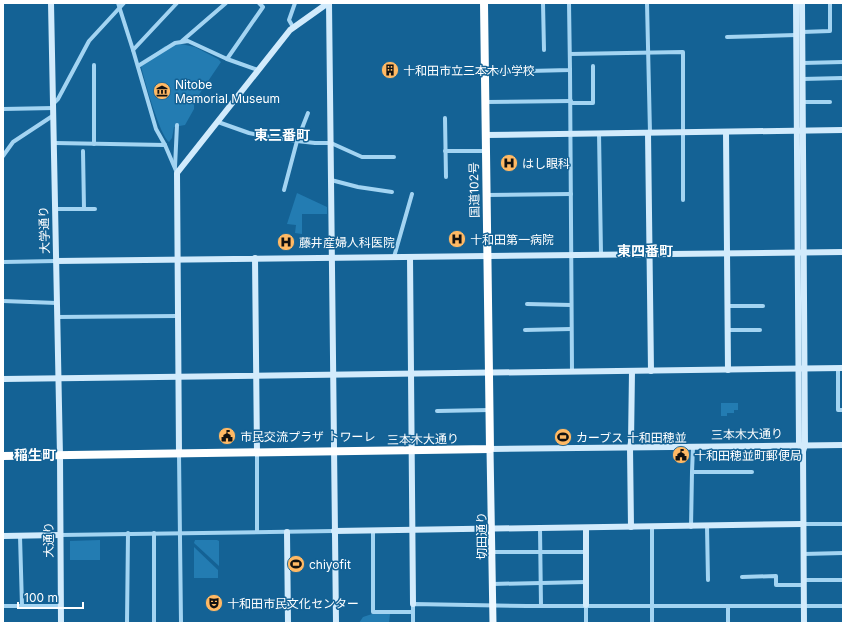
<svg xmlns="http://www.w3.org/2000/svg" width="846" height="626" font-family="Inter,'Noto Sans JP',sans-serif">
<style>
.green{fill:#237cb2}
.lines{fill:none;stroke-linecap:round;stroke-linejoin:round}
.street{stroke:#a3d4f2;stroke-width:4}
.secondary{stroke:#d2ebfc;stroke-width:6}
.primary{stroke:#eef8ff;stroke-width:7}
.highway{stroke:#fff;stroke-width:8}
.labels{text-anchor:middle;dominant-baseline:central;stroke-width:3;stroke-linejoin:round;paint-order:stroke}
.poi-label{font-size:12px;fill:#fff;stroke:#146295;text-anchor:start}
.street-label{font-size:12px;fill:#fff;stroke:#146295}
.quarter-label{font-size:14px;font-weight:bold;fill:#fff;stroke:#146295}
</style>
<rect width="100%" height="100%" fill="#146295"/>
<g class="green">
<path d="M181,44L195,47L218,59L221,62L194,102V109L185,125L174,127L172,138L169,142C160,136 144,79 141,66L146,60L165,46Z"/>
<path d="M297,193L327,207V214H302V234L295,233L296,225L287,224Z"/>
<path d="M721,403H738V410H734V413H727V416H721Z"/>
<path d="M100,540V560H70V541Z"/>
<path d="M195,540H217L219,541V566L194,543Z"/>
<path d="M194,547L218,570V578H194Z"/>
<path d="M375,613L390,614L389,623H359L363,617Z"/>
</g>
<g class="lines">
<g class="street">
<path d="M118,3L133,50L156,129L165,145L177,173"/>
<path d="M543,3L544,50"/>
<path d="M647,3L650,133"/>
<path d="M293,27L289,20L295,3"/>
<path d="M802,32L830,31V3"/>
<path d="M727,37L796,35"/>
<path d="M182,41L226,3"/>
<path d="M133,50L177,3"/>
<path d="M570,54L683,52V200"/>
<path d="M227,59L263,7L259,3"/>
<path d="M802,63L843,62"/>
<path d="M138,66L175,43L188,41L227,59L258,70"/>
<path d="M570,70L572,372"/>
<path d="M484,72L570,70L569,3"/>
<path d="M802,79L843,78"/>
<path d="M485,102L571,101"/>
<path d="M803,102H830"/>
<path d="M54,103L58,99L89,41L124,3"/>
<path d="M571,103H593V66"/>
<path d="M3,109L54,108"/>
<path d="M445,118L446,177"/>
<path d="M218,122L249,133L263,136L297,141L315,143H331L362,157H394"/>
<path d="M599,133L601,254"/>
<path d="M55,143L165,145"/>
<path d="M94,144V65"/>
<path d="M83,151L84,209"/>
<path d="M445,151H485"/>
<path d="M3,156L13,142L54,115"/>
<path d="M175,167L177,125"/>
<path d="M331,180L358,187L392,192"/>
<path d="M284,190L297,141L308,113"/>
<path d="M486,195L571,194"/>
<path d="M55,209H95"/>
<path d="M394,257L412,194"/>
<path d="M3,262L56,261"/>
<path d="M3,301L57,303"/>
<path d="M527,304L571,305"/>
<path d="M728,306H763"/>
<path d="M57,317L177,316"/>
<path d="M525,330L571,329"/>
<path d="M729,330H760"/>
<path d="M838,368V410H843"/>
<path d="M437,411L490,410"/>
<path d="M693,447L692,472H752"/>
<path d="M257,453V532"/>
<path d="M179,454L181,623"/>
<path d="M802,524H843"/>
<path d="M707,526L708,580"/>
<path d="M691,527L692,472"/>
<path d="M540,529L541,606"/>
<path d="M373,530V612H413"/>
<path d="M60,535L334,531"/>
<path d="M20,536L22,606"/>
<path d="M492,552H586"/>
<path d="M803,554L843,553"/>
<path d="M742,577L776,576V585H803"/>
<path d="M803,580H843"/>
<path d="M492,584L586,582"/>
<path d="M586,605V623"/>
<path d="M3,606H60"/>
<path d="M728,606V623"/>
<path d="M127,623L128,533"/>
<path d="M154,623V533"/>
<path d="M413,623V604L527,606H843"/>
<path d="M652,623V527"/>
</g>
<g class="secondary">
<path d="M51,3L60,456L61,623"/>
<path d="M329,3L336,623"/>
<path d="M796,3L799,445L803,451"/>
<path d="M802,3L805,445L803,451L804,623"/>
<path d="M726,132L728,370"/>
<path d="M648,133L651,371"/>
<path d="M485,135L843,130"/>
<path d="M410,257L413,604"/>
<path d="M255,258L257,453"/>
<path d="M56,261L843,252"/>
<path d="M3,379L843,368"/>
<path d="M490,449L843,445"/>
<path d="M179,454L177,173L290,30L328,3"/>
<path d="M631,527L630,448L631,442L632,371"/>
<path d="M334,531L802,524"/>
<path d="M287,532L288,623"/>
<path d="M3,536L59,535"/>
<path d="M586,605V528"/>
</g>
<path class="primary" d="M490,449L493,623"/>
<path class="highway" d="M3,456L490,449L484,3"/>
</g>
<defs>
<symbol id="building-disc" viewBox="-11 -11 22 22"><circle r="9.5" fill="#ffb964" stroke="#146295"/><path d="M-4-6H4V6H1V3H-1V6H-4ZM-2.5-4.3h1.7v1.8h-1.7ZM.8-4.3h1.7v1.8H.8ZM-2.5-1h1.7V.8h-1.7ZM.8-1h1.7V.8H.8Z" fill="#111"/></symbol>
<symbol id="museum-disc" viewBox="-11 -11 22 22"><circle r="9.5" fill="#ffb964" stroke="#146295"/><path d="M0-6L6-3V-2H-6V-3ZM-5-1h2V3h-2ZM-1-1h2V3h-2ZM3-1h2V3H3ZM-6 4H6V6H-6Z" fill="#111"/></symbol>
<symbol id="hospital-disc" viewBox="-11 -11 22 22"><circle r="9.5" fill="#ffb964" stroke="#146295"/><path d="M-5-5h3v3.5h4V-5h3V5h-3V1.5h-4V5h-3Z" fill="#111"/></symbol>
<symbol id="civic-disc" viewBox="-11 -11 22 22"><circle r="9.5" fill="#ffb964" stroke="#146295"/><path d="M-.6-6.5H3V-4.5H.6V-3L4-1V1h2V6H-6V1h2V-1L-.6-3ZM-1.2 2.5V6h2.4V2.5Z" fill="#111"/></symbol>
<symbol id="stadium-disc" viewBox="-11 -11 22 22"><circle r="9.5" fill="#ffb964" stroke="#146295"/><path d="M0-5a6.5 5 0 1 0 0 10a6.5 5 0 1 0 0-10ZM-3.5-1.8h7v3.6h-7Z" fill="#111"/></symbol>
<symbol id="theatre-disc" viewBox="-11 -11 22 22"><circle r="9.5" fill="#ffb964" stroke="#146295"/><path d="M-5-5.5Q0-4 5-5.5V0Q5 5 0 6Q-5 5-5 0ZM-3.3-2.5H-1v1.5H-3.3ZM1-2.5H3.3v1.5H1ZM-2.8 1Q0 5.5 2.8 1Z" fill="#111"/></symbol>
</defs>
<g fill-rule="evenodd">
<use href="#building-disc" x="380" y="60" width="20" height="20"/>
<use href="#museum-disc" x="152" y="81" width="20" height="20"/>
<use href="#hospital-disc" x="499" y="153" width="20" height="20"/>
<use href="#hospital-disc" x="447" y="229" width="20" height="20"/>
<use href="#hospital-disc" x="276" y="232" width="20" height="20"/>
<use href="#civic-disc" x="217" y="426" width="20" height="20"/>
<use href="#stadium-disc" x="553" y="427" width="20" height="20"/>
<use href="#civic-disc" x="671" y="445" width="20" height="20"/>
<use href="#stadium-disc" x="286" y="554" width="20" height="20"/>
<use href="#theatre-disc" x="204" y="593" width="20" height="20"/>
</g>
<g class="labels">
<g class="poi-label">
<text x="403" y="70">十和田市立三本木小学校</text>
<text x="175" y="84">Nitobe<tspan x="175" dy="14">Memorial Museum</tspan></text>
<text x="522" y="163">はし眼科</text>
<text x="470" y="239">十和田第一病院</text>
<text x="299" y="242">藤井産婦人科医院</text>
<text x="240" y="436">市民交流プラザ トワーレ</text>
<text x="576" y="437">カーブス 十和田穂並</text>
<text x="694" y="455">十和田穂並町郵便局</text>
<text x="309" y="564">chiyofit</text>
<text x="227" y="603">十和田市民文化センター</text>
</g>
<g class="street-label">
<text transform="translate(474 190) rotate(-91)">国道102号</text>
<text transform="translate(44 230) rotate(-92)">大学通り</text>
<text transform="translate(747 434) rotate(-1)">三本木大通り</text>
<text transform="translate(423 439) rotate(-1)">三本木大通り</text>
<text transform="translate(481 536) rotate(-90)">切田通り</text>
<text transform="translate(48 540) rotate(-90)">大通り</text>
</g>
<g class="quarter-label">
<text x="282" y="134">東三番町</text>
<text x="645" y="250">東四番町</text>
<text x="35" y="454">稲生町</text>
</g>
</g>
<rect width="846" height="626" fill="none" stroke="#ffffff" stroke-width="8"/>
<path d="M18 602v6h65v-6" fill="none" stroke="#ffffff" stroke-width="2"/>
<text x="24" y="602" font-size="12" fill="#ffffff" stroke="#146295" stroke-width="3" paint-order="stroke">100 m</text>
</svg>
